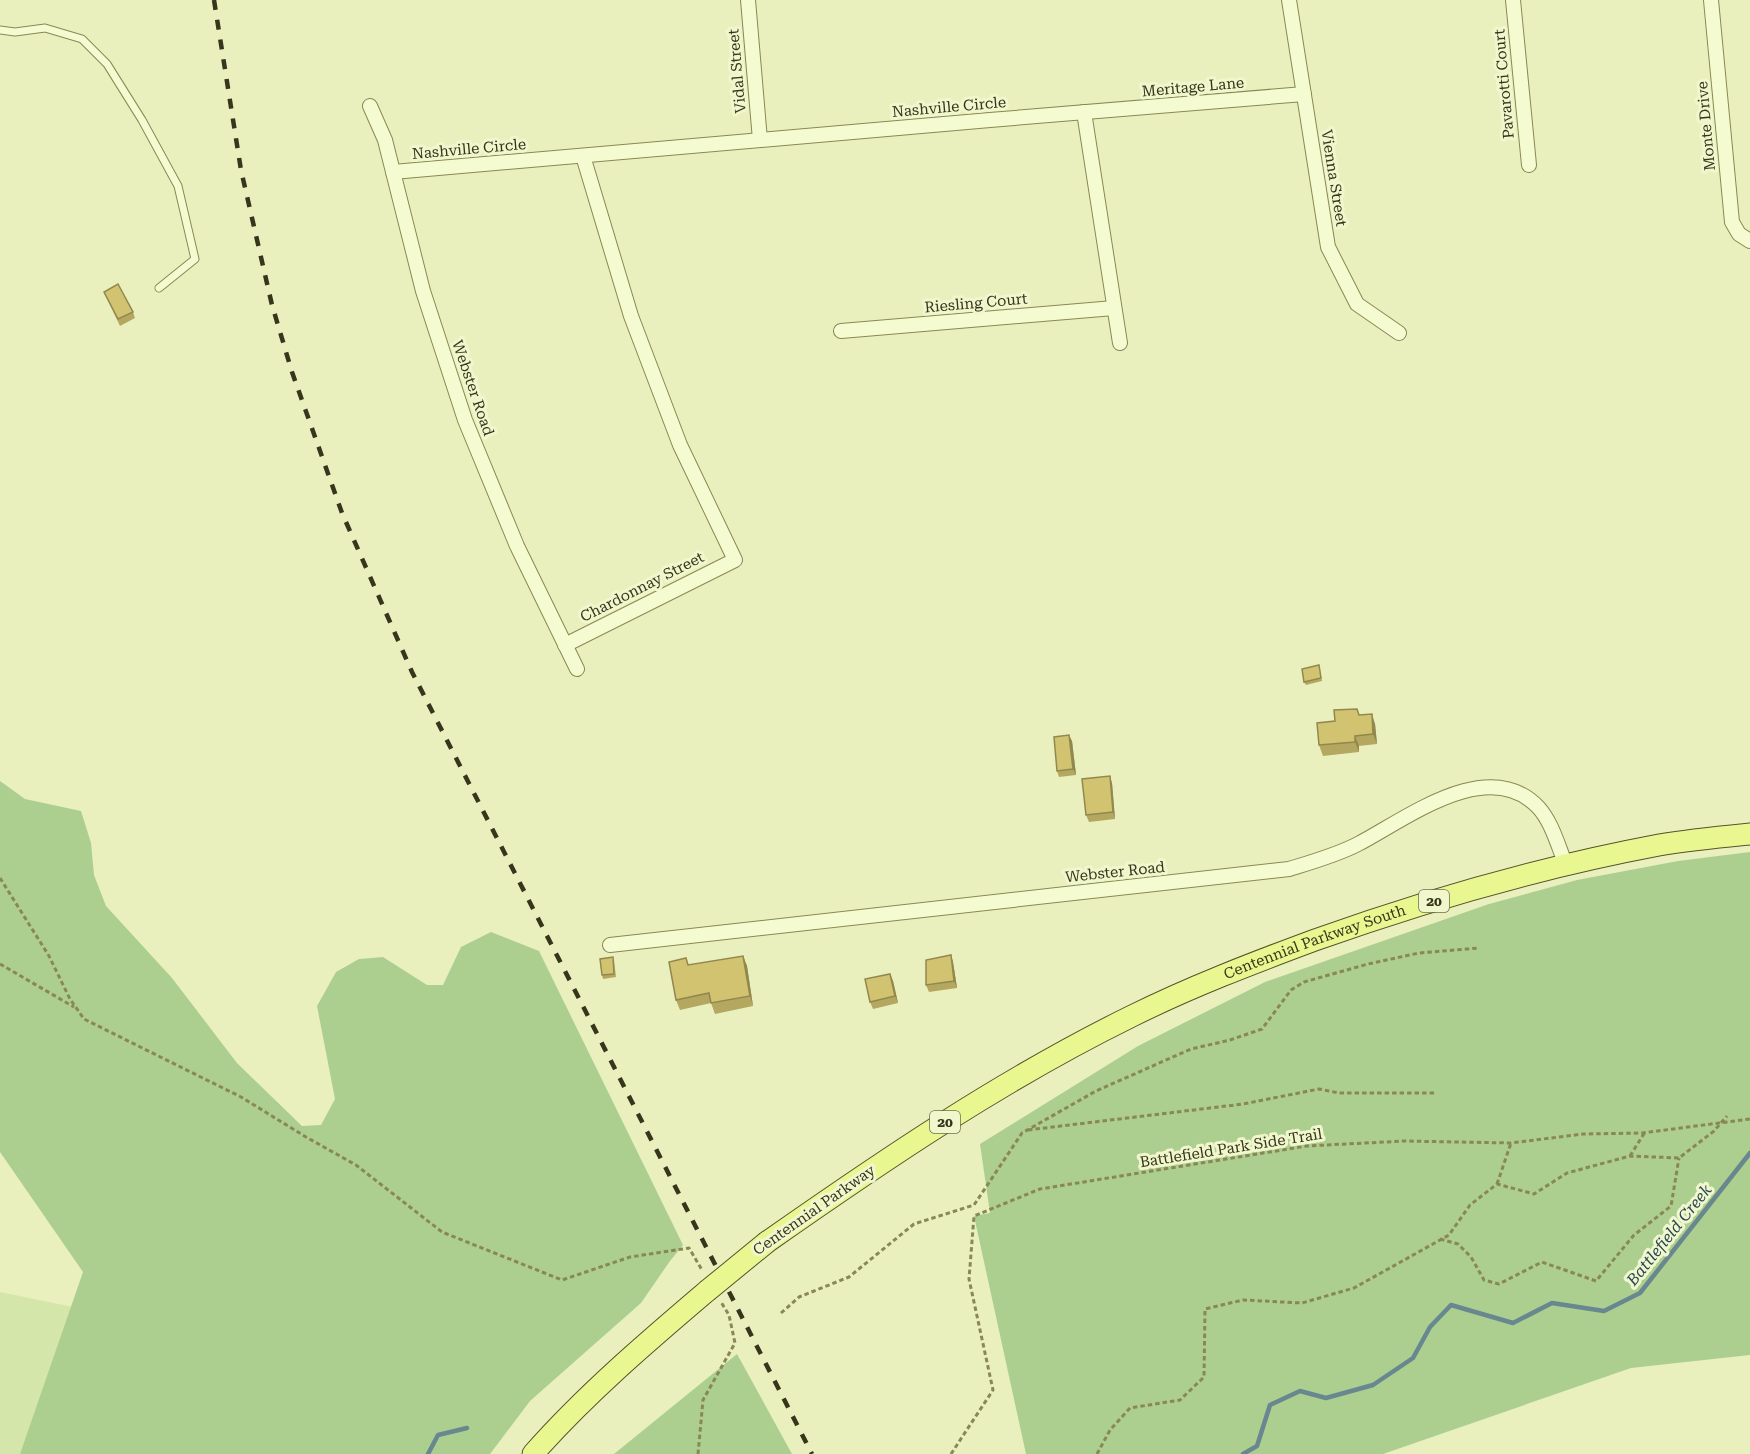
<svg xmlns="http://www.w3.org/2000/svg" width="1750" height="1454" font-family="'Roboto Serif',serif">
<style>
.farmland{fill:#d5e6aa}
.green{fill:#accf90}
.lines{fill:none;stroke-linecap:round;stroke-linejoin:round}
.stream{stroke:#68878f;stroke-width:4.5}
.lane-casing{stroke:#898855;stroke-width:9}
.street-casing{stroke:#898855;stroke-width:16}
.primary-casing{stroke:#56522a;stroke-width:23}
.path{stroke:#898855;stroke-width:3;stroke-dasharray:4.5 3;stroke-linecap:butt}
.lane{stroke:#f5fbd0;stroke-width:7}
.street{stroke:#f5fbd0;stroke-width:14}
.primary{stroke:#e9f791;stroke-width:21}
.rail{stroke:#37351b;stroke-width:4.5;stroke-dasharray:10 10;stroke-linecap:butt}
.primary-bridge-casing{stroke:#56522a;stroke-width:23;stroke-linecap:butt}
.primary-bridge{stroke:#e9f791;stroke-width:21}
.wall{fill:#b4a860}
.shaded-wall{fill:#92884e}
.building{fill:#d1c370;stroke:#92884e;stroke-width:1.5}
.labels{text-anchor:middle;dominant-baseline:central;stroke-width:6;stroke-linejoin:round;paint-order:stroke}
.shield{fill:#f1f7cd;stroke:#6f6f50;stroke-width:1.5}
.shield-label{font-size:14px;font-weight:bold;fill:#37351b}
.street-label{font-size:15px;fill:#37351b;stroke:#f1f7cd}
.water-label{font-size:16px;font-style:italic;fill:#294658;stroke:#f1f7cd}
</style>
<rect width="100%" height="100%" fill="#e9f0bd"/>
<path class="farmland" d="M0,1292L73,1307L20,1454H0Z"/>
<g class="green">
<path d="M0,781L25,799L81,811L91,843L94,875L106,906L172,978L237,1063L302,1126L321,1125L335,1099L317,1006L336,972L359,959L383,957L427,985H443L461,947L491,932L539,951L683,1245L670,1261L641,1303L530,1401L490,1454H20L83,1272L0,1152Z"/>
<path d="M1750,852V1355L1631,1368L1383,1454H1026L974,1216L990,1213L980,1144L1138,1046L1265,982L1489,904L1577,880L1678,861Z"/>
<path d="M737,1354L792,1454H614Z"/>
</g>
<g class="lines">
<g class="stream">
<path d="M428,1454L438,1435L467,1428"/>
<path d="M1243,1454L1257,1446L1270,1405L1300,1391L1326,1398L1373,1385L1413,1358L1430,1327L1451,1305L1513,1323L1552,1303L1604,1311L1640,1293L1750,1153"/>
</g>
<defs>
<path id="lane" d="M0,30L15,32L45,28L82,39L107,64L142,120L178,186L195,259L159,288"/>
<g id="street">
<path d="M748,0L760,140"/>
<path d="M1289,0L1328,247L1357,304L1399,333"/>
<path d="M1513,0L1529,165"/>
<path d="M1711,0L1732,222L1739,234L1750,241"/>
<path d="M370,106L385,140L423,291L465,420L517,546L577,669"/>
<path d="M1084,112L1120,343"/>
<path d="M393,172L990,120L1304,94"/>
<path d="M841,331L1114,308"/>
<path d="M565,645L735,560L680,445L631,316L583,156"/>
<path d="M610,945L1289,869C1312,862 1337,855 1358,844C1406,819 1488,755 1538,807C1552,822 1558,846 1566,865"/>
</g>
<g id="primary">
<path id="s1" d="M767,1242C884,1160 1002,1080 1130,1017C1190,987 1253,963 1315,940C1427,900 1542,867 1659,845C1689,840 1720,837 1750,834"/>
<path d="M533,1454C585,1395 647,1342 707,1291"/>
</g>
</defs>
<use href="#lane" class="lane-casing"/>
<use href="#street" class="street-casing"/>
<use href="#primary" class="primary-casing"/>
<g class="path">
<path d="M0,878L49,956L70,999L84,1019L241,1097L306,1137L356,1165L442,1232L562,1280L630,1257L689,1248L702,1270"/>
<path d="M0,964L74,1007"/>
<path d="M1028,1130L1243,1104L1319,1089L1339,1093H1435"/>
<path d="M1630,1156L1645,1132"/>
<path d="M1497,1184L1511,1143"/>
<path d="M1440,1239L1458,1244L1471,1257L1484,1280L1499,1284L1542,1262L1596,1281L1634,1235L1671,1206L1679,1158"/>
<path d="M781,1313L799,1297L849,1277L914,1224L974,1205L1022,1133L1096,1091L1191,1049L1230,1040L1262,1029L1291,990L1304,982L1368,964L1419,953L1479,948"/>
<path d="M698,1454L703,1400L735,1343L729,1315L721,1302"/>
<path d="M951,1454L993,1390L969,1279L974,1216L1040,1189L1307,1146L1404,1141L1511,1143L1583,1134L1642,1133L1750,1119"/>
<path d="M1097,1454L1110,1430L1130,1408L1180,1400L1204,1377L1205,1309L1243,1300L1302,1303L1354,1288L1449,1235L1470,1205L1497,1184L1534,1194L1567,1173L1630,1156L1679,1158L1714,1131L1727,1116"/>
</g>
<use href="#lane" class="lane"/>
<use href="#street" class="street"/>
<use href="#primary" class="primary"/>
<path class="rail" d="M214,0L241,170L272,305L292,372L342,513L412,672L812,1454"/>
<defs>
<path id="primary-bridge" d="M707,1291L767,1242"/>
</defs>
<use href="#primary-bridge" class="primary-bridge-casing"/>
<use href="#primary-bridge" class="primary-bridge"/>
</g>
<g class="wall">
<path d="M104,292L133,312L135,318L120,326Z"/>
<path d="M1319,665L1322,681L1306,685L1304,682Z"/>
<path d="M1359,715L1375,724L1377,744L1359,746V752L1323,756L1319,745L1335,721Z"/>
<path d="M1072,741L1076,775L1059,777L1057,771Z"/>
<path d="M1112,783L1115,819L1089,822L1086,815Z"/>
<path d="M951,955L953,962L957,988L929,992L926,985Z"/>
<path d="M743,956L747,966L753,1006L715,1014L711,1003L680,1010L676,1000L688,965Z"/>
<path d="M613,957L614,960L616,977L603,979L602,975Z"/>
<path d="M890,974L893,981L898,1003L873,1009L870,1002Z"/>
</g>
<g class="shaded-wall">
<path d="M1372,714L1375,724L1377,744L1373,734Z"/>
<path d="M1069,735L1072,741L1076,775L1073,769Z"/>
<path d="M1355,736L1359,746V752L1355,742Z"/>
<path d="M1110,776L1112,783L1115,819L1113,812Z"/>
<path d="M951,955L953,962L957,988L954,981Z"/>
<path d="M743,956L747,966L753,1006L750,996Z"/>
<path d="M890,974L893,981L898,1003L895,996Z"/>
</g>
<g class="building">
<path d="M118,284L133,312L118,319L104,292Z"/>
<path d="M1319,665L1321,678L1304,682L1302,669Z"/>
<path d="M1357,709L1359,715L1372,714L1373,734L1355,736V742L1319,745L1317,723L1335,721L1334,710Z"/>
<path d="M1069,735L1073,769L1057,771L1054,737Z"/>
<path d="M1110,776L1113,812L1086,815L1082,779Z"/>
<path d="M951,955L954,981L926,985V960Z"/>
<path d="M743,956L750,996L711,1003L709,993L676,1000L669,962L686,958L688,965Z"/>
<path d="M613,957L614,974L602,975L600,959Z"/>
<path d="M890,974L895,996L870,1002L865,979Z"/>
</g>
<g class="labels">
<g class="shield">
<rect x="1419" y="890" width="30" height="22" rx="4.5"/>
<rect x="930" y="1111" width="30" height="22" rx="4.5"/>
</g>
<g class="shield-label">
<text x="1434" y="901">20</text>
<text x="945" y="1122">20</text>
</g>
<g class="street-label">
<text transform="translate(737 71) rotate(-95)">Vidal Street</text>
<text transform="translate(1504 84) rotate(-95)">Pavarotti Court</text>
<text transform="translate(1193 87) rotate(-5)">Meritage Lane</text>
<text transform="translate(949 107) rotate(-5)">Nashville Circle</text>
<text transform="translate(1706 126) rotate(-95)">Monte Drive</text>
<text transform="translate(469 149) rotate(-5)">Nashville Circle</text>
<text transform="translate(1334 178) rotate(81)">Vienna Street</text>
<text transform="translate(976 303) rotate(-5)">Riesling Court</text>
<text transform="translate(473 388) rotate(71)">Webster Road</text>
<text transform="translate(642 587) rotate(-27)">Chardonnay Street</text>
<text transform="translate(1115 872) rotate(-6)">Webster Road</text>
<text stroke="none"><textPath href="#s1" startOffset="627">Centennial Parkway South</textPath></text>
<text transform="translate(1231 1148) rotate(-9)">Battlefield Park Side Trail</text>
<text transform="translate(814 1210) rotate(-35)">Centennial Parkway</text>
</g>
<g class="water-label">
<text transform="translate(1669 1235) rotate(-51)">Battlefield Creek</text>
</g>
</g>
</svg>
